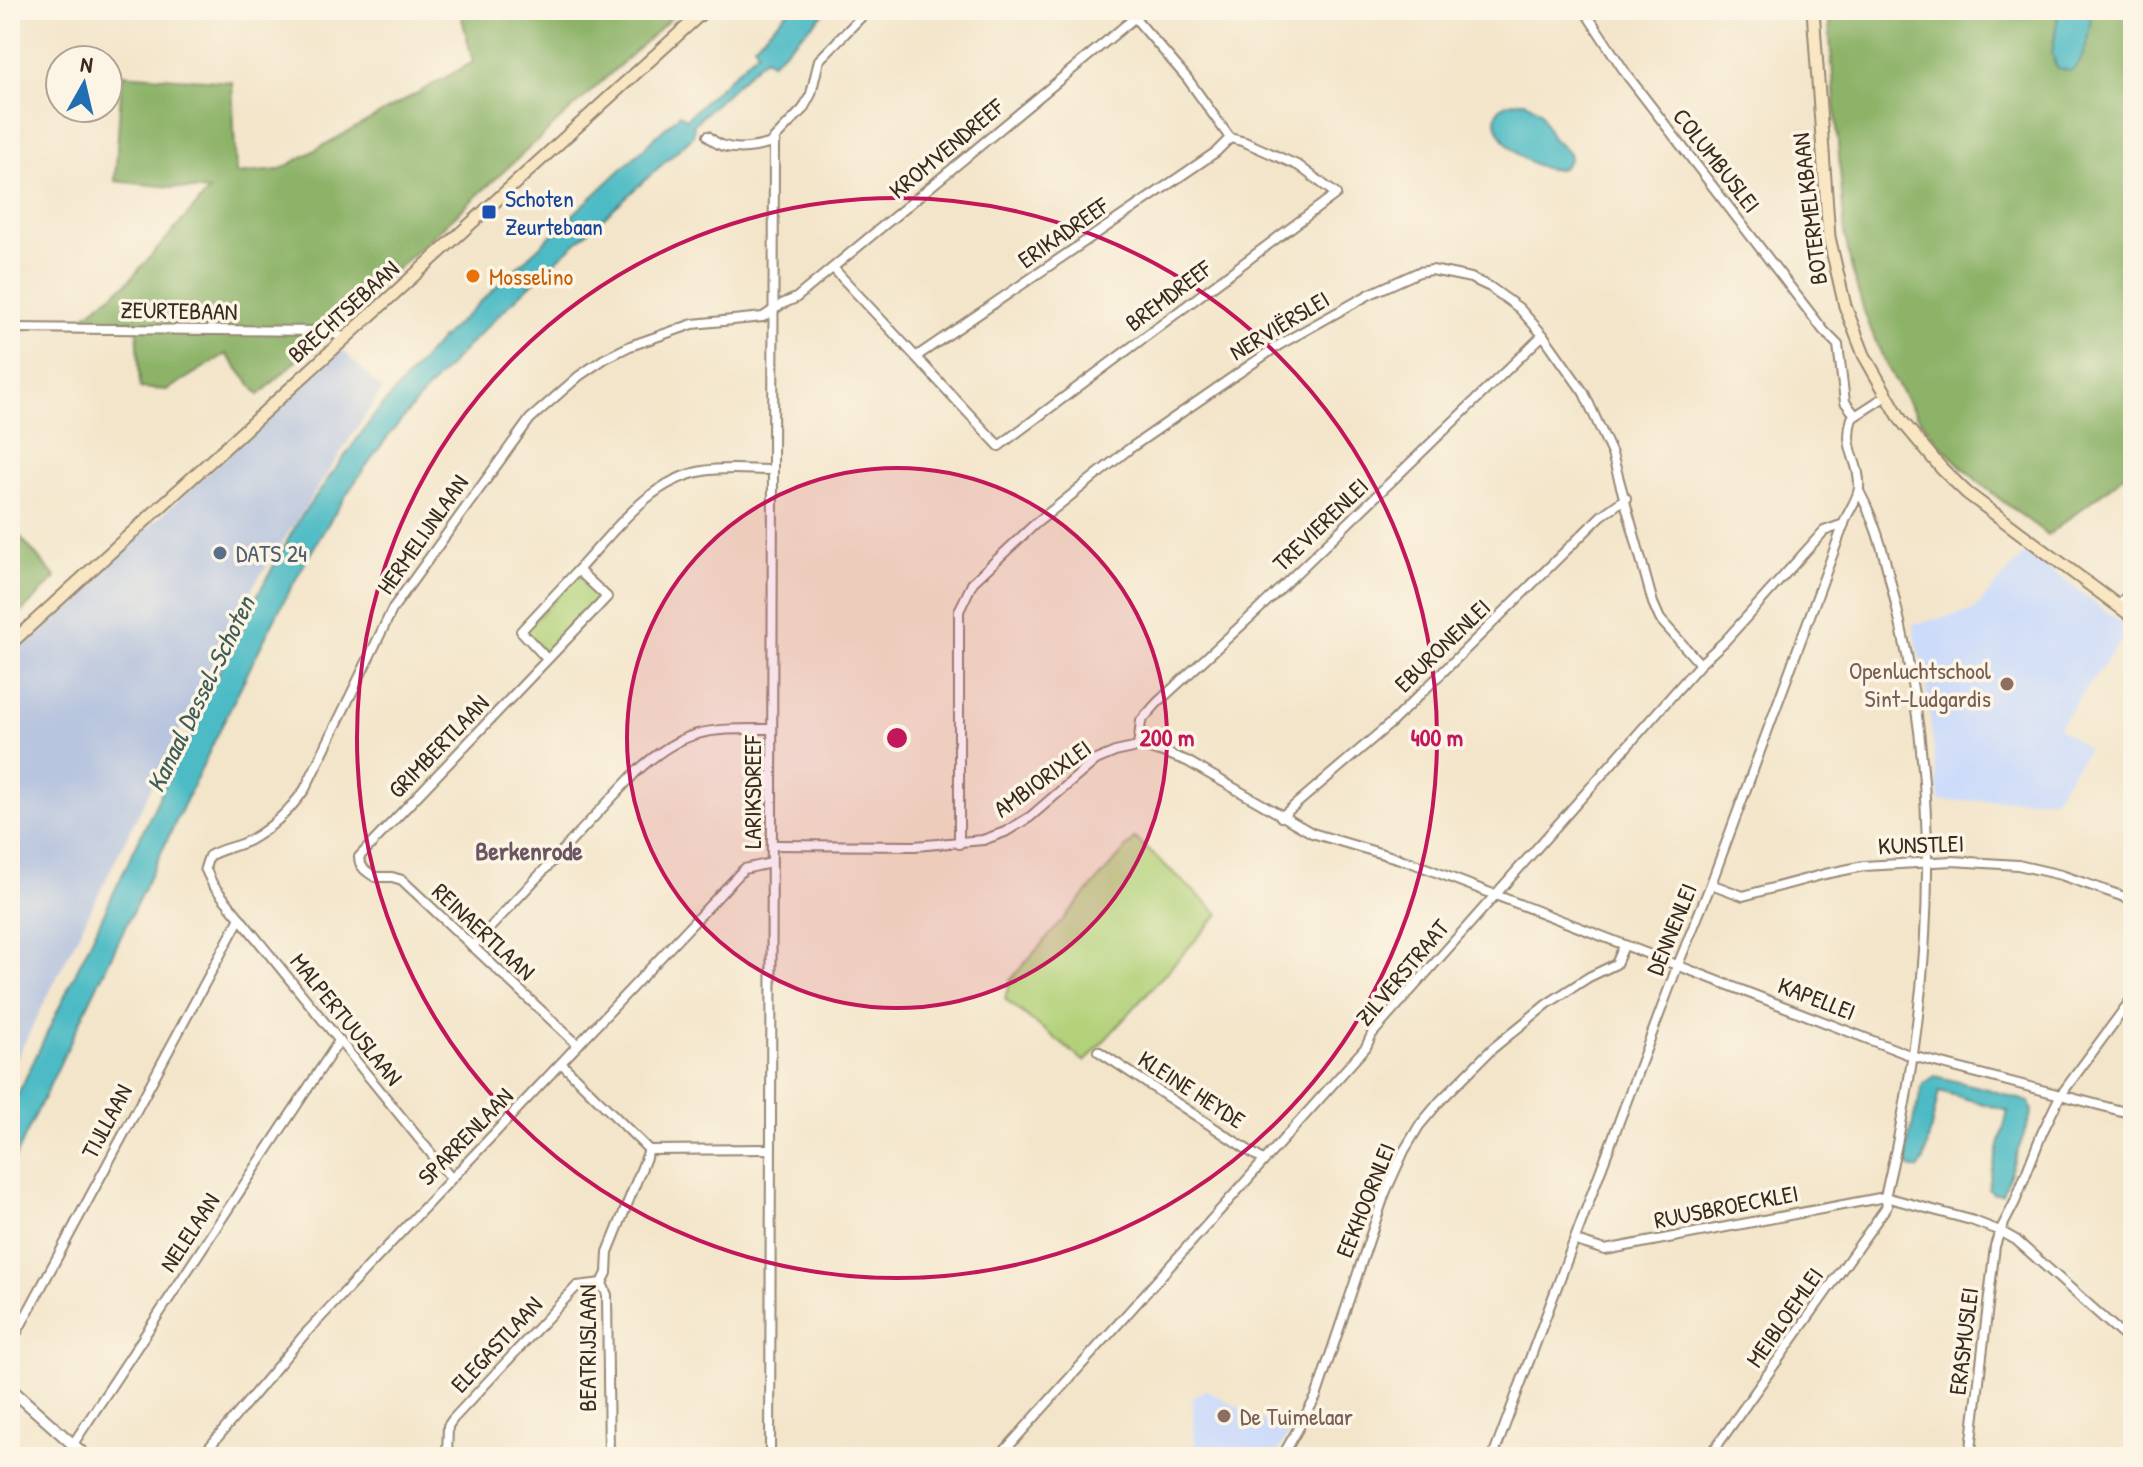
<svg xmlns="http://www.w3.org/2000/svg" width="2143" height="1467" font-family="'Patrick Hand',sans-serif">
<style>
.built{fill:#ccdbfa}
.industrial{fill:#b8c5de}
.green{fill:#b2d179;stroke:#767e4c;stroke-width:2}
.forest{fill:#8db369;stroke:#646e44;stroke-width:2}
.water{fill:#4dbbc5;stroke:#447272;stroke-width:2}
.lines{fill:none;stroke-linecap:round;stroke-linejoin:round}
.minor-casing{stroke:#978874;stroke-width:12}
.tertiary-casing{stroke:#978874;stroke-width:14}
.secondary-casing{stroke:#978874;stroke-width:15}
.minor{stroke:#fff;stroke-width:8}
.tertiary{stroke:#fff;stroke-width:10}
.secondary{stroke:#f9e7c3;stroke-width:11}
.ring{fill:none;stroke:#c2185b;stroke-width:4}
.transit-dot{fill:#1a4fb4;stroke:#fcf5e5;stroke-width:3}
.food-dot{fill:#e8710a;stroke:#fcf5e5;stroke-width:3}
.service-dot{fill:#5c6f8a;stroke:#fcf5e5;stroke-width:3}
.education-dot{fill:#8d6e63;stroke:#fcf5e5;stroke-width:3}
.labels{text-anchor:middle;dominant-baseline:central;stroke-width:7;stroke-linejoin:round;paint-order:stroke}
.street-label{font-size:24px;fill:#3b2a1e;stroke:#fcf5e5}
.transit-label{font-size:24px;fill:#164399;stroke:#fcf5e5;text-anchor:start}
.food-label{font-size:24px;fill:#c56008;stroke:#fcf5e5;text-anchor:start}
.service-label{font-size:24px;fill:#4e5e75;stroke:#fcf5e5;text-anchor:start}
.education-label{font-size:24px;fill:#785e54;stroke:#fcf5e5;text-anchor:end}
.water-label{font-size:26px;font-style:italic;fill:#415d58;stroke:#fcf5e5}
.neighbourhood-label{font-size:26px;font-weight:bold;fill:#6a5763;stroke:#fcf5e5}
.centre{fill:#c2185b;stroke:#fcf5e5;stroke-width:4}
.ring-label{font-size:24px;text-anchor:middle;font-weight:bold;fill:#c2185b;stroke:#fcf5e5;stroke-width:7;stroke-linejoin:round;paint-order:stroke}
</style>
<rect width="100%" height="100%" fill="#fcf5e5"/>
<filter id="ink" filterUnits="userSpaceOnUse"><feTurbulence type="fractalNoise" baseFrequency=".0125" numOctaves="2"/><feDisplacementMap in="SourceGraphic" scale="16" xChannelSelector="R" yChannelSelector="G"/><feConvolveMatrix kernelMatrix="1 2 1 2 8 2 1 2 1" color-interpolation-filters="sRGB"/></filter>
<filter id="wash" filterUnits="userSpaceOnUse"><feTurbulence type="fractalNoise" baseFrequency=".006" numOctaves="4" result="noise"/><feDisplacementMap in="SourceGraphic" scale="32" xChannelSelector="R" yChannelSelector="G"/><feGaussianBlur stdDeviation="1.8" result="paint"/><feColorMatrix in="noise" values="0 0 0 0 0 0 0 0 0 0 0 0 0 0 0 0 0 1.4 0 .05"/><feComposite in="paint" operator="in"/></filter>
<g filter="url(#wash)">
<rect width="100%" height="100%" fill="#f3e5ca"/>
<g class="built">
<path d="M2026,552L2130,629L2058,727L2088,749L2054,799L1939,801L1928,698L1913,624L1973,611Z"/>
<path d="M1206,1390L1289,1434L1274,1457H1196L1192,1398Z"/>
</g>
<path class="industrial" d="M342,349L382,390L245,599L10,1072V655Z"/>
<g class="green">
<path d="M579,575L600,595V600L546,654L526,635L525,629Z"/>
<path d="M1135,838L1219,914L1085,1062L1005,999L1010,980Z"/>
</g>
<g class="forest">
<path d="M460,10H680L259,395L226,354L167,390L140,388L137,321L75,323L126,284L209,191L115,181L122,74L232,82L236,174L279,170L473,62Z"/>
<path d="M1828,10H2059L2053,46L2054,64L2080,62L2091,10H2133V469L2048,535C2015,510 1981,487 1953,458C1893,397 1859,318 1845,235Z"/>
<path d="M10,525L56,578L10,623Z"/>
</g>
<g class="water">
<path d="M790,10H828L771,63L766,58L759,63L694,124L693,136C587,235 464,335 377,451C304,549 253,661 200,771C137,903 73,1036 10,1168V1111L241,625L300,518L376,413L441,339L680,114L686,119L758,51L754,45Z"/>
<path d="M2059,10H2091C2090,29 2087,60 2071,71L2057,68L2052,54Z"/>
<path d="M1525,101L1540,111L1551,137L1569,153L1570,159L1562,168C1525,180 1457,102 1525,101Z"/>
<path d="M1935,1076L1987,1089L2029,1102L2032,1112L2002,1194H1994L1988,1189L2008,1111L1939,1091L1924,1160L1918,1169L1910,1167L1904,1158L1923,1084Z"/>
</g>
</g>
<g filter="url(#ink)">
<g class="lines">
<defs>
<g id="minor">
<path d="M1584,10L1627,75L1824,331L1838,345L1845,402L1855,415"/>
<path d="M708,136C724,154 754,149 775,142"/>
<path d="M833,268L999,446L1336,194L1299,166L1245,142L1230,138L1187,78L1135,18"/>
<path d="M10,328L324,331L347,338"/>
<path d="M917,356L1216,152L1230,138"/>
<path d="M578,570C614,532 649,480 703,471C726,467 750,470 772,470"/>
<path d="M2118,605L2133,590"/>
<path d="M547,659L521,631L578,570L607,597L359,857C359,867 367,872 375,877H392L402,880L578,1045"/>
<path d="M1138,747L1141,721L1157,703L1258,610L1543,335"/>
<path d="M1281,817L1391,723L1601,516L1626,498"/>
<path d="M959,844V611L973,582L1035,524L1129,449L1279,345L1370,294L1419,272L1432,270L1471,278L1490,287L1519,308L1543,335L1584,393L1612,454L1653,603L1660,619L1700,664"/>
<path d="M773,845L915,846L983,840L1005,832L1030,817L1096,760L1115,752L1138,747L1160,751L1187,761L1312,833L1410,862L1912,1056L2133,1114"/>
<path d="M1711,884L1743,896L1825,874L1864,866L1952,861L2018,865L2061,875L2133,900"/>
<path d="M472,947L636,772C685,727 709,729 772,729"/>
<path d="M1098,1051L1263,1160"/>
<path d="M562,1064L649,1150L770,1149"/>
<path d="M451,1178L213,885L205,868L209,856C222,848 237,847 250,840C273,827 290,810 305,789L393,608L530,419L579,376L604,359L630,346L693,324L763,317L782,304L796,298L1144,10"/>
<path d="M1576,1241L1605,1250L1885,1197L1971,1220L2000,1231L2015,1202L2042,1133L2060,1096L2133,997"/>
<path d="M10,1345L240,918"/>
<path d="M73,1444L339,1041"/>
<path d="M201,1457L304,1335L744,869L771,863"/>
<path d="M447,1457L448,1426L453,1419L577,1286L602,1283"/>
<path d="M609,1457L607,1295L602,1283L607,1273L608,1252L649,1150"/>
<path d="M770,1457L774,139L803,109L811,94L819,60L868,10"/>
<path d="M999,1457L1366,1047L1372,1034L1700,664L1725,641L1824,531L1844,524"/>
<path d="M1282,1457L1316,1397L1385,1193L1404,1151L1419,1126L1440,1101L1492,1049L1547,1004L1589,977L1616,964L1624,946"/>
<path d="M1493,1457L1677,967L1711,884L1846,518C1850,509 1858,498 1859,488C1861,462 1842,449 1852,418L1886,396"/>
<path d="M1709,1457L1887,1206L1885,1197C1931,1008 1944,809 1899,618C1889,575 1880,530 1859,491"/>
<path d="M1970,1457L1995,1246L2000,1231L2016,1240L2133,1344"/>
</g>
<path id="tertiary" d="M10,1388L87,1457"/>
<g id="secondary">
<path d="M1813,10L1829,237L1845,306L1864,355L1901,420L1942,469L1967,493L2133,617"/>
<path d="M10,644L705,10"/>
</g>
</defs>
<use href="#minor" class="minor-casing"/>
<use href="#tertiary" class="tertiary-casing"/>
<use href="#secondary" class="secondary-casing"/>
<use href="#minor" class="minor"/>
<use href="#tertiary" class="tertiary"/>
<use href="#secondary" class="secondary"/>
</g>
</g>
<circle cx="897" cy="738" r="270" fill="#c2185b" fill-opacity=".12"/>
<g class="ring">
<circle cx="897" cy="738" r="270"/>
<circle cx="897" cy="738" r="540"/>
</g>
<rect class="transit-dot" x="481" y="204" width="16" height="16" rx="4"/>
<circle class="food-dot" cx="473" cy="276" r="8"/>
<circle class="service-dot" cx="220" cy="553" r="8"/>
<g class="education-dot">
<circle cx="2007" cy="684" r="8"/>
<circle cx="1224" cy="1416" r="8"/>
</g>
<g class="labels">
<g class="street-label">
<text transform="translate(946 148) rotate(-40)">KROMVENDREEF</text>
<text transform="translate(1717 160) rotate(52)">COLUMBUSLEI</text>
<text transform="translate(1809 209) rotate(-97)">BOTERMELKBAAN</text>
<text transform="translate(1063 232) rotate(-35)">ERIKADREEF</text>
<text transform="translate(1168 295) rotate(-37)">BREMDREEF</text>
<text transform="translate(179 310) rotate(1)">ZEURTEBAAN</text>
<text transform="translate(343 311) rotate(-42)">BRECHTSEBAAN</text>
<text transform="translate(1279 325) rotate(-31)">NERVIËRSLEI</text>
<text transform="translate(1320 524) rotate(-44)">TREVIERENLEI</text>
<text transform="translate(422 534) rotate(-55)">HERMELIJNLAAN</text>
<text transform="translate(1442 645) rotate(-44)">EBURONENLEI</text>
<text transform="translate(438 746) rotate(-46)">GRIMBERTLAAN</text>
<text transform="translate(1042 778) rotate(-36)">AMBIORIXLEI</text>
<text transform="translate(752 792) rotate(-90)">LARIKSDREEF</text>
<text transform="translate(1921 844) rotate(-2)">KUNSTLEI</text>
<text transform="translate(1671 929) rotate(-68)">DENNENLEI</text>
<text transform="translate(484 931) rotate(43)">REINAERTLAAN</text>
<text transform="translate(1402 972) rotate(-50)">ZILVERSTRAAT</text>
<text transform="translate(1817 998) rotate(21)">KAPELLEI</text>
<text transform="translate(347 1019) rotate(51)">MALPERTUUSLAAN</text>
<text transform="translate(1192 1089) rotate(33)">KLEINE HEYDE</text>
<text transform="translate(106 1121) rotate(-62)">TIJLLAAN</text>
<text transform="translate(465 1136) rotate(-46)">SPARRENLAAN</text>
<text transform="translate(1365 1200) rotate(-68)">EEKHOORNLEI</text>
<text transform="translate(1726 1206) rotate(-11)">RUUSBROECKLEI</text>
<text transform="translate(189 1232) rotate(-57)">NELELAAN</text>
<text transform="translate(1784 1317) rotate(-55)">MEIBLOEMLEI</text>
<text transform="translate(1963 1341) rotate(-83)">ERASMUSLEI</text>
<text transform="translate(496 1344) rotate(-47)">ELEGASTLAAN</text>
<text transform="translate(587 1348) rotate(-90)">BEATRIJSLAAN</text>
</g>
<g class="transit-label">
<text x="505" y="198">Schoten<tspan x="505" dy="28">Zeurtebaan</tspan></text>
</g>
<g class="food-label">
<text x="489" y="276">Mosselino</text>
</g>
<g class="service-label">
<text x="236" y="553">DATS 24</text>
</g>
<g class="education-label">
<text x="1991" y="670">Openluchtschool<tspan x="1991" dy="28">Sint-Ludgardis</tspan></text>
<text x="1240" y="1416" text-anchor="start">De Tuimelaar</text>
</g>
<g class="water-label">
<text transform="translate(200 694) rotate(-64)">Kanaal Dessel-Schoten</text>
</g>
<g class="neighbourhood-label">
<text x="529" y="850">Berkenrode</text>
</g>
</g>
<circle cx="897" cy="738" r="12" class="centre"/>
<g class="ring-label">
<text x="1167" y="746">200 m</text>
<text x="1437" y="746">400 m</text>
</g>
<rect width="2143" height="1467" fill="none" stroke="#fcf5e5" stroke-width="40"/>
<g transform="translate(84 84) rotate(8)"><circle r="38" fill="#fcf5e5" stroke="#afa495" stroke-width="2"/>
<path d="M0-6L14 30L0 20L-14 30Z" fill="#1f6fb2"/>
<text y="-12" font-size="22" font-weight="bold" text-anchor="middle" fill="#3b2a1e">N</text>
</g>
</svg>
